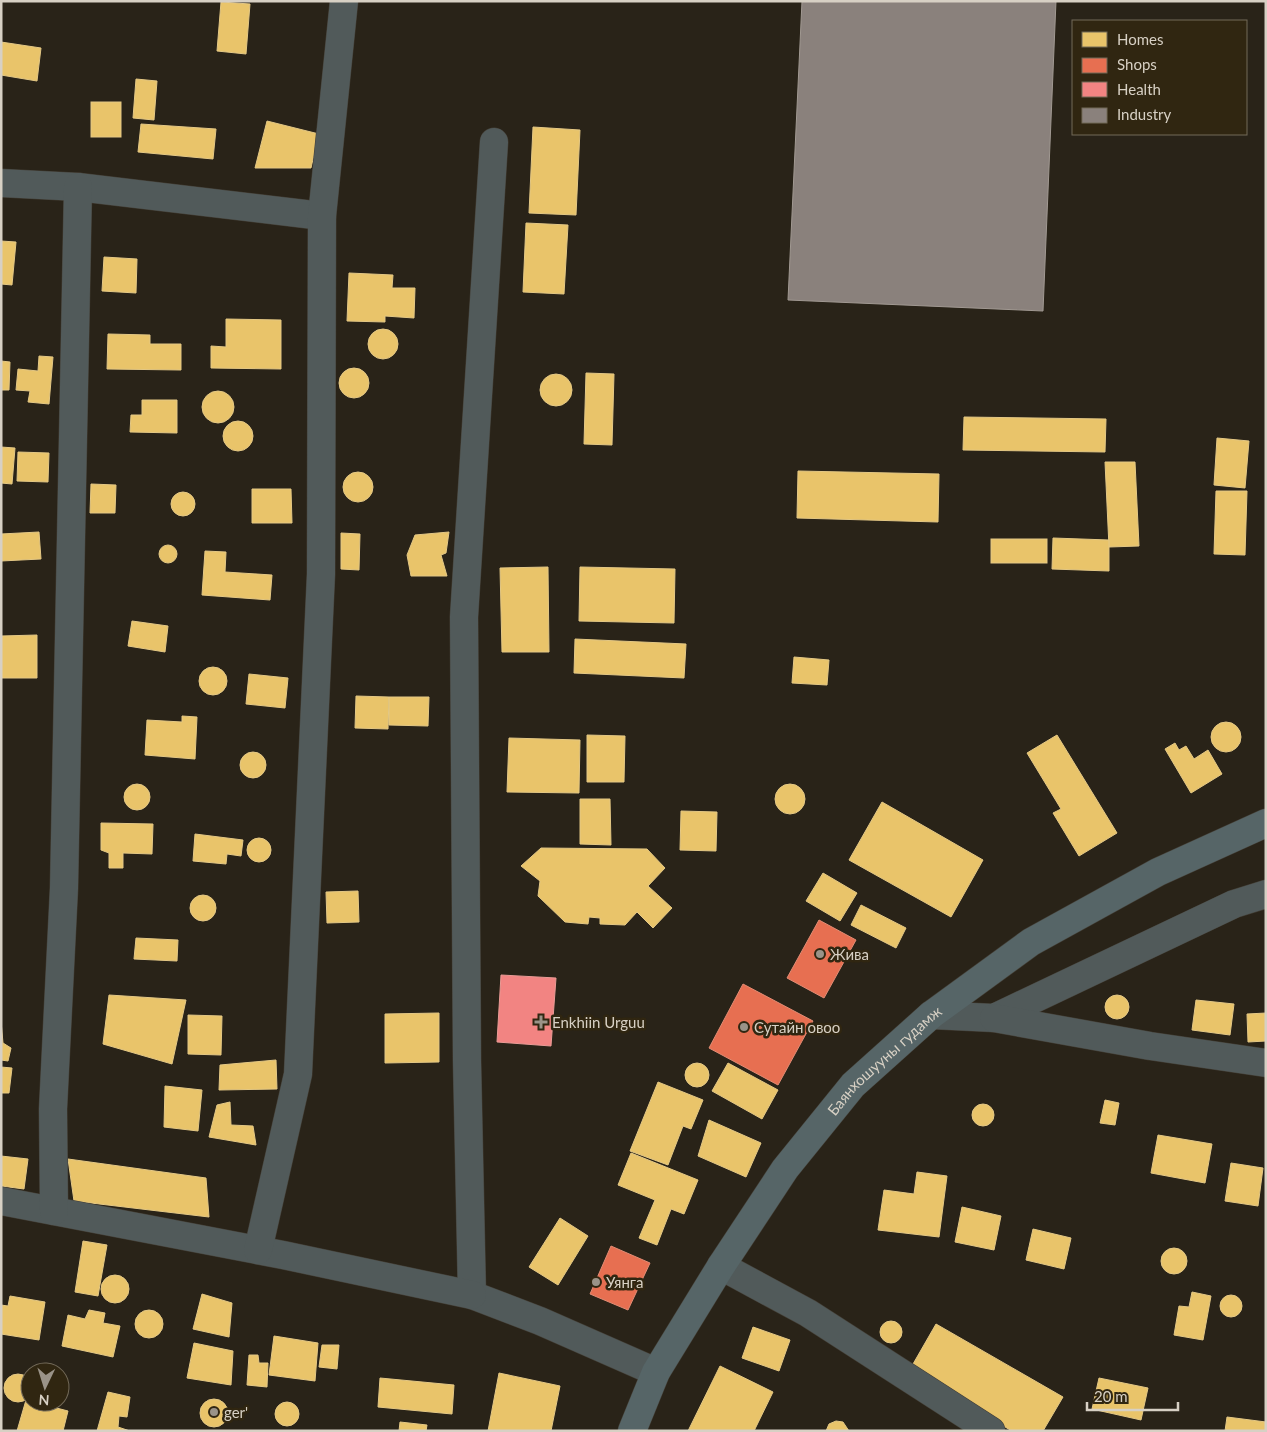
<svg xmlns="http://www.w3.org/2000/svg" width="1267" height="1432" font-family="Lato,sans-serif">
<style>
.homes{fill:#e9c46a;stroke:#e4c885}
.shops{fill:#e76f51;stroke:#e28c74}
.health{fill:#f28482;stroke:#ea9b96}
.industry{fill:#8a817c;stroke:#a19992}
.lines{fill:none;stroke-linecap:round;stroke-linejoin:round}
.minor-casing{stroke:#433e35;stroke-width:29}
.major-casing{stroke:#433e35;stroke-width:29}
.minor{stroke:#515a5a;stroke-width:28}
.major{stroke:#566567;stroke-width:28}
.poi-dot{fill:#9a9388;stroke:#302611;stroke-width:2}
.labels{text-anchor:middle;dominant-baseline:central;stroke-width:5;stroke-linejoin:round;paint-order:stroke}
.poi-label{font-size:15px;fill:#d7d0c4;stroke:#302611;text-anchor:start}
.street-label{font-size:15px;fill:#d7d0c4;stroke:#302611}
</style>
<rect width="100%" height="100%" fill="#292318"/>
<g class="homes">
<path d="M221,2L250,4L246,54L217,51Z"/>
<path d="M1,42L41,48L37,81L1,75Z"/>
<path d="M136,79L157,81L154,120L133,118Z"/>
<rect x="91" y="102" width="30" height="35"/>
<path d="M267,121L319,134L311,168H255Z"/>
<path d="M141,124L216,129L213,159L138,152Z"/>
<path d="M533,127L580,130L576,215L529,213Z"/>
<path d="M526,223L568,225L564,294L523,292Z"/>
<path d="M1,241L16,242L12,285L1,284Z"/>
<path d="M104,257L137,259L136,293L102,291Z"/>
<path d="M349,273L393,275L392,288H415L414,318L385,316V322L347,321Z"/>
<path d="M226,319L281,320V369L211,368V346L226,347Z"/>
<circle cx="383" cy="344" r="15"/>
<path d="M108,334L150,335V344H181V370L107,369Z"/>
<path d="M39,356L53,357L49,404L28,402L30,391L16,390L18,369L38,371Z"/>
<path d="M1,361L10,362L9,390H1Z"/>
<circle cx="354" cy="383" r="15"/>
<path d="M586,373L614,374L612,445L584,444Z"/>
<circle cx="556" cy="390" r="16"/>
<circle cx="218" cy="407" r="16"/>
<path d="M142,400H177V433L130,432L131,415H142Z"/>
<path d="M964,417L1106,419L1105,452L963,450Z"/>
<circle cx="238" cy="436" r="15"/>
<path d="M1217,438L1249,441L1245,488L1214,485Z"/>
<path d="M1,447L15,448L12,484L1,483Z"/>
<path d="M18,452L49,453L48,482L17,481Z"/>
<path d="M1105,462H1135L1139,546L1109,547Z"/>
<path d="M798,471L939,474L938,522L797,518Z"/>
<circle cx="358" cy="487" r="15"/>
<path d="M91,484L116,485L115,513H90Z"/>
<path d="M252,489H291L292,523H252Z"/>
<path d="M1216,491H1247L1245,555L1214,554Z"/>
<circle cx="183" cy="504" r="12"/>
<path d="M39,532L41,559L1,561V534Z"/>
<path d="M449,532L446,553L441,555L447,576H411L407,555L415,535Z"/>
<path d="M341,533L360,534L359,570L341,569Z"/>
<path d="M1053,538L1109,540V571L1052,569Z"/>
<rect x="991" y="539" width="56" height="24"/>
<circle cx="168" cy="554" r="9"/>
<path d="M205,551L226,552L225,572L272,575L270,600L202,595Z"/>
<path d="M548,567L549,652H502L500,568Z"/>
<path d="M580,567L675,569L674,623L579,621Z"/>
<path d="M132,621L168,626L165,652L128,646Z"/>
<path d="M37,635V678H1V636Z"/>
<path d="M575,639L686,644L684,678L574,673Z"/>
<path d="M794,657L829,660L827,685L792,683Z"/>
<circle cx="213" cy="681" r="14"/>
<path d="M249,674L288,678L285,708L246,704Z"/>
<path d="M356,696L389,697L388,729L355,728Z"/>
<path d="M389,697H429L428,726L389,725Z"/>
<path d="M182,716L197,717L195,759L145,755L147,720L182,722Z"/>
<circle cx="1226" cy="737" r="15"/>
<path d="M587,735L625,736L624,782H587Z"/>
<path d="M1057,735L1117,833L1079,856L1053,813L1061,809L1027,753Z"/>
<path d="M509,738L580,740L579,793L507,792Z"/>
<path d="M1175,743L1179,750L1186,746L1194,759L1208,750L1222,774L1191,793L1165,749Z"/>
<circle cx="253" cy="765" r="13"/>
<circle cx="137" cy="797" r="13"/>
<circle cx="790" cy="799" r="15"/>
<path d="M580,799H610L611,845L580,844Z"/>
<path d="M882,802L983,860L951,917L849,860Z"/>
<path d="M681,811L717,812L716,851L680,850Z"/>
<path d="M101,823L153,824L152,854L123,853V868H109V853L101,850Z"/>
<path d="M195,834L243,840L241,856L227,854L226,864L193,861Z"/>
<circle cx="259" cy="850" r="12"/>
<path d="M541,848L647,849L665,868L648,886L672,908L653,928L637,912L625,925L600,924V918L589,917L588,924L565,922L538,896L540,881L521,866Z"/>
<path d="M823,873L857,893L840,921L806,901Z"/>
<path d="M358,891L359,922L327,923L326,892Z"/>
<circle cx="203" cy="908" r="13"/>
<path d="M861,905L906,928L896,948L851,925Z"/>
<path d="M136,938L178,940L177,961L134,959Z"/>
<circle cx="1117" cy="1007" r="12"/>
<path d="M109,995L186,1000L172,1064L103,1044Z"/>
<path d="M1196,1000L1234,1004L1230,1035L1192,1030Z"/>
<path d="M439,1013V1062L385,1063V1014Z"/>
<path d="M1266,1013V1041L1248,1042L1247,1014Z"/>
<path d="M188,1015L222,1016L221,1055L188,1054Z"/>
<path d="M1,1021L3,1043L11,1048L8,1061L1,1060Z"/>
<path d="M276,1060L277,1089L219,1090L220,1065Z"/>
<circle cx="697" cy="1075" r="12"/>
<path d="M728,1063L778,1090L762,1119L712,1091Z"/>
<path d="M1,1067L12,1068L9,1093H1Z"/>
<path d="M658,1082L703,1100L691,1129L683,1126L668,1165L630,1151Z"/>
<path d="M165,1086L202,1090L198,1131L164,1127Z"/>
<path d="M1105,1100L1119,1103L1115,1125L1100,1123Z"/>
<path d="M230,1102L231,1125L253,1126L256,1145L209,1137L217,1105Z"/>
<circle cx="983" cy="1115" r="11"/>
<path d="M709,1120L761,1143L746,1177L698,1156Z"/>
<path d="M1158,1135L1212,1144L1205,1183L1151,1173Z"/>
<path d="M631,1153L698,1180L684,1214L671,1209L657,1245L639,1238L655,1200L618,1185Z"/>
<path d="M1,1156L28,1159L24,1189L1,1186Z"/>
<path d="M68,1159L206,1178L209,1217L74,1201Z"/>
<path d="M1231,1163L1263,1168L1258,1206L1225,1201Z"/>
<path d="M917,1172L947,1176L939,1237L878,1230L884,1190L914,1194Z"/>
<path d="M962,1207L1001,1216L994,1250L955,1242Z"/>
<path d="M560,1218L588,1236L558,1285L529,1267Z"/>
<path d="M1033,1229L1071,1238L1064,1269L1026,1260Z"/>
<path d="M83,1241L107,1245L98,1296L75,1292Z"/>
<circle cx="1174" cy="1261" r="13"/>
<circle cx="115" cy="1289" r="14"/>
<path d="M1192,1292L1211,1296L1203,1340L1174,1335L1179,1306L1189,1307Z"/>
<path d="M202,1294L232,1303L229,1337L193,1329Z"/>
<circle cx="1231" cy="1306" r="11"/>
<path d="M10,1296L45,1302L39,1340L1,1334V1305L8,1306Z"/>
<circle cx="149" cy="1324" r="14"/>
<path d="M89,1310L105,1313L103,1323L120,1326L113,1357L62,1346L68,1315L85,1319Z"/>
<circle cx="891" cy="1332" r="11"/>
<path d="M936,1324L1063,1397L1043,1431H1012L909,1371Z"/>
<path d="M753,1327L790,1340L779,1371L742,1358Z"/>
<path d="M274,1336L318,1343L315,1381L269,1375Z"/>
<path d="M194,1343L233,1351L231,1385L187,1378Z"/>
<path d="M322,1345H339L337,1369L319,1367Z"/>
<path d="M249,1355H258L259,1363H268L267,1387L247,1385Z"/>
<path d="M720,1366L773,1392L754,1431H688Z"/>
<path d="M499,1373L560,1386L551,1431H488Z"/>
<circle cx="18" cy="1388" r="14"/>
<path d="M380,1378L454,1385L452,1414L378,1407Z"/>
<path d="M1099,1378L1148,1388L1141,1420L1092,1409Z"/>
<path d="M108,1392L130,1397L127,1417L119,1416L118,1427L130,1431H97Z"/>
<circle cx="214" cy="1413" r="14"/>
<path d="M26,1400L68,1411L63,1431H17Z"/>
<circle cx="287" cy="1414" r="12"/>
<path d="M1227,1417L1266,1422V1431H1225Z"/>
<path d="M836,1421L843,1422L849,1431H826L829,1424Z"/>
<path d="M400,1422L427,1425L426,1431H399Z"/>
</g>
<g class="shops">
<path d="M819,920L856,940L824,998L787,978Z"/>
<path d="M743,984L813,1021L778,1085L709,1048Z"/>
<path d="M611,1246L650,1263L628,1310L590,1294Z"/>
</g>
<path class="health" d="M501,975L556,978L551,1046L497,1042Z"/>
<path class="industry" d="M802,1H1056L1043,311L788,300Z"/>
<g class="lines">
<defs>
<g id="minor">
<path d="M494,142L464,617L467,1061L472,1295L540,1321L656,1372"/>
<path d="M1,183L78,187L322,216"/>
<path d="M931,1015L994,1018L1234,904L1266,894"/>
<path d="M994,1018L1150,1046L1266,1063"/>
<path d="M1,1201L283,1255L472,1295"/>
<path d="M54,1211L53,1109L64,888L78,187"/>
<path d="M258,1250L298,1074L321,574L322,216L344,1"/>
<path d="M721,1266L808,1313L991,1431"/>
</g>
<g id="major">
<path id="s1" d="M632,1431L656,1372L721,1266L785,1169L853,1085L931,1015L1031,942L1158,872L1266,823"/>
</g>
</defs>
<use href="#minor" class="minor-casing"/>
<use href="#major" class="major-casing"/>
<use href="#minor" class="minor"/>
<use href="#major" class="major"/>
</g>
<g class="poi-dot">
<circle cx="820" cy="954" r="5"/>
<path d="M538.5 1014.5h5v5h5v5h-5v5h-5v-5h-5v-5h5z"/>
<circle cx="744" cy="1027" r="5"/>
<circle cx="596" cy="1282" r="5"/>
<circle cx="214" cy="1412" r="5"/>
</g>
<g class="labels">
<g class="poi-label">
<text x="830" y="954">Жива</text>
<text x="552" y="1022">Enkhiin Urguu</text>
<text x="754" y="1027">Сутайн овоо</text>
<text x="606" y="1282">Уянга</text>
<text x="224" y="1412">ger'</text>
</g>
<g class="street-label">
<text stroke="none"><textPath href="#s1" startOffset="452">Баянхошууны гудамж</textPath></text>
</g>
</g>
<rect width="1267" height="1432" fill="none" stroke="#d7d0c4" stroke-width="5"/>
<rect x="1072" y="20" width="175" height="115" fill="#302611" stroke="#736a59"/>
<rect x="1082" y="32" width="25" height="15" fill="#e9c46a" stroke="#736a59"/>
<text x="1117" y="45" font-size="15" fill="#d7d0c4">Homes</text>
<rect x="1082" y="58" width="25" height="15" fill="#e76f51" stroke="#736a59"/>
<text x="1117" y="70" font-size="15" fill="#d7d0c4">Shops</text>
<rect x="1082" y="82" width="25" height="15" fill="#f28482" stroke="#736a59"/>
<text x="1117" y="95" font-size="15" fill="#d7d0c4">Health</text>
<rect x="1082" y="108" width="25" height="15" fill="#8a817c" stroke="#736a59"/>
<text x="1117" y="120" font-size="15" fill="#d7d0c4">Industry</text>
<g transform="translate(45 1387) rotate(184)"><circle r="24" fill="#302611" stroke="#736a59"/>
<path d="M0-4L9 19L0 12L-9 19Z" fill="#9a9388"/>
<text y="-8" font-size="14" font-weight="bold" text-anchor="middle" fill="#d7d0c4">N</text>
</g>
<path d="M1087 1402v8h91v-8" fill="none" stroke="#d7d0c4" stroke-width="2.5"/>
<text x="1094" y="1402" font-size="15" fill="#d7d0c4" stroke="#302611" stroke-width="4" paint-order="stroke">20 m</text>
</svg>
